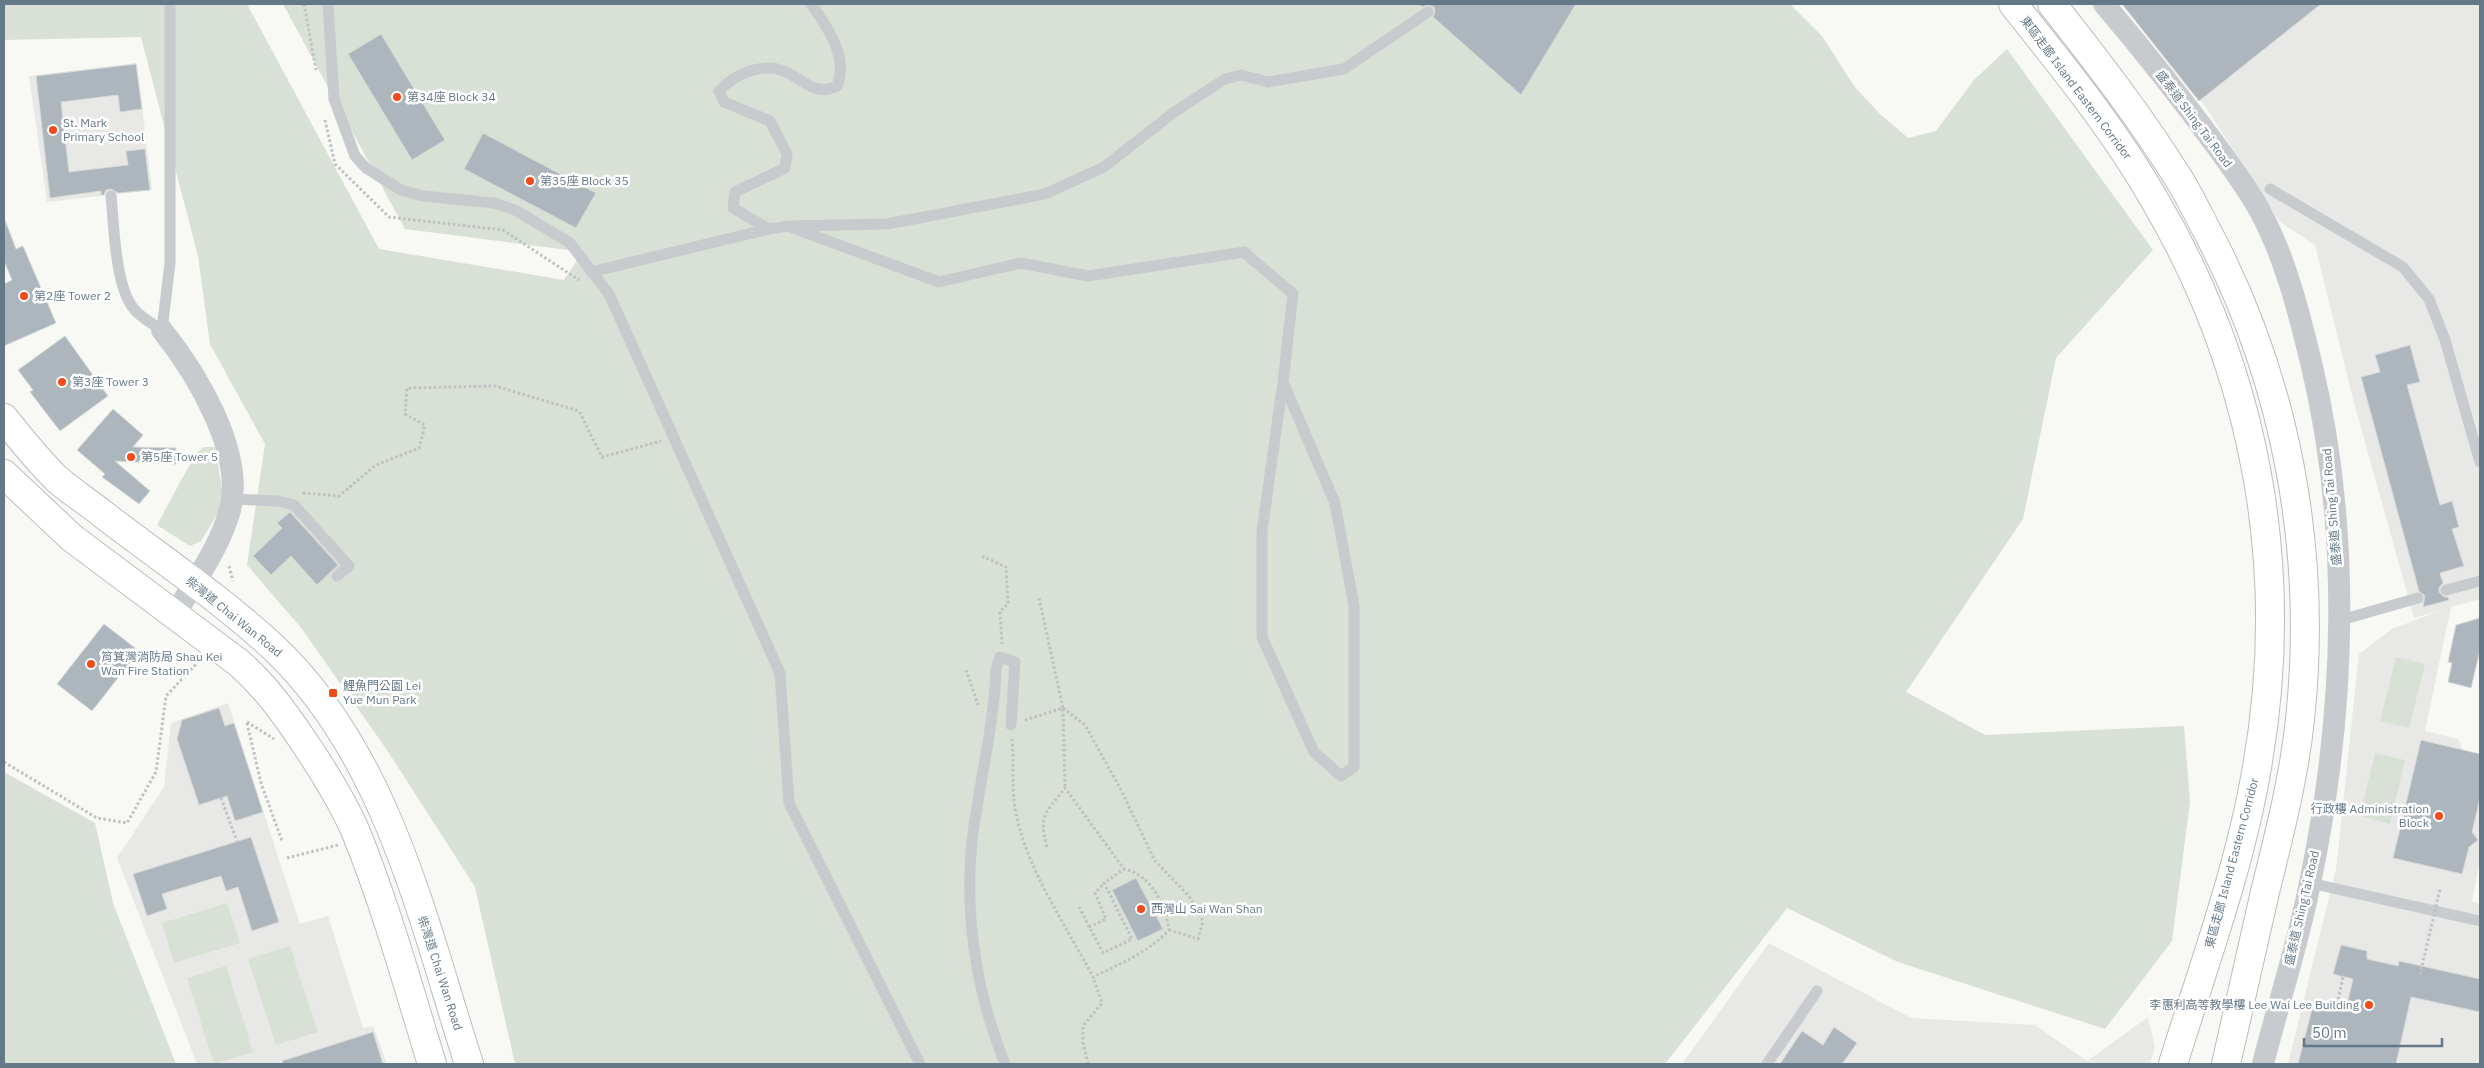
<svg xmlns="http://www.w3.org/2000/svg" width="2484" height="1068" font-family="'IBM Plex Sans','Noto Sans TC',sans-serif">
<style>
.built{fill:#e8e9e7}
.green{fill:#d9e0d5}
.building{fill:#adb6bc;stroke:#d9d9d7}
.lines{fill:none;stroke-linecap:round;stroke-linejoin:round}
.primary-casing{stroke:#babec2;stroke-width:30}
.motorway-casing{stroke:#b9bdc0;stroke-width:30}
.path{stroke:#bec1c3;stroke-width:3;stroke-dasharray:2.5 2.5;stroke-linecap:butt}
.service{stroke:#c7cbce;stroke-width:11}
.minor{stroke:#c7cbce;stroke-width:22}
.primary{stroke:#fff;stroke-width:28}
.motorway{stroke:#fff;stroke-width:28}
.path-bridge{stroke:#bec1c3;stroke-width:3;stroke-dasharray:2.5 2.5;stroke-linecap:butt}
.poi-dot{fill:#f34b19;stroke:#fff;stroke-width:2}
.labels{text-anchor:middle;stroke-width:5;stroke-linejoin:round;paint-order:stroke}
.street-label{font-size:12px;fill:#647888;stroke:#fff}
.poi-label{font-size:12px;fill:#647888;stroke:#fff;text-anchor:start}
</style>
<rect width="100%" height="100%" fill="#f8f8f4"/>
<g class="built">
<path d="M2124,4h356v595l-29,8 -26,124 33,8 5,11 17,4v106l-8,41 8,3v160h-192l48,-195 23,-215 33,-25 49,-19 -27,8 -61,-219 -38,-154 -35,-23 -75,-116z"/>
<path d="M137,63l15,127 -105,12 -18,-126z"/>
<path d="M228,703l72,221 28,-8 35,112 10,-2 14,38h-190l-80,-206 47,-71 7,-64z"/>
<path d="M1769,943l142,75 124,7 52,36 61,-44 7,31 -5,16h-468z"/>
</g>
<g class="green">
<path d="M4,4h243l132,245 185,31 17,-26 -5,-3 -171,-22 -122,-225h1507l32,32 32,50 26,28 28,24 28,-7 38,-51 33,-31 146,201 -97,108 -33,161 -117,173 79,43 199,-9 6,76 -18,139 -67,88 -207,-67 -111,-54 -122,156h-1150l-40,-177 -88,-137 -85,-121 -55,-64 18,-121 -55,-100 -12,-88 -57,-219 -137,3z"/>
<path d="M204,447h11l7,42v17l-21,35 -11,5 -33,-21 39,-72z"/>
<path d="M2396,657l29,7 -16,64 -29,-7z"/>
<path d="M2375,753l30,7 -15,64 -30,-8z"/>
<path d="M4,772l91,51 18,80 63,161h-172z"/>
<path d="M227,903l13,40 -66,20 -12,-40z"/>
<path d="M290,946l28,86 -42,13 -28,-86z"/>
<path d="M226,966l27,86 -39,12 -27,-86z"/>
</g>
<g class="building">
<path d="M1419,4h157l-55,91 -88,-78 2,-5 -1,-5 -6,-2 -6,2z"/>
<path d="M2122,4h199l-122,97z"/>
<path d="M381,34l64,106 -33,20 -64,-106z"/>
<path d="M136,64l6,45 -22,3 -2,-17 -57,7 8,70 59,-7 -2,-14 19,-2 5,41 -32,3 -7,-4 -5,1 -2,5h-3v-4l-51,7 -14,-122z"/>
<path d="M483,133l113,60 -20,35 -112,-59z"/>
<path d="M5,220l11,29 7,-3 33,77 -52,23v-62l8,-4 -8,-19z"/>
<path d="M65,336l43,60 -48,35 -30,-39 3,-2 -15,-20z"/>
<path d="M2410,345l10,37 -13,3 33,120 12,-4 7,26 -7,2 12,37 -24,7 3,10 -4,5v4l5,5h4l1,3 -26,7 2,-11 -6,-5 -58,-214 19,-5 -5,-17z"/>
<path d="M113,409l30,26 -10,12 43,1v16l-61,-3 35,30 -11,13 -37,-27 3,-3 -28,-24z"/>
<path d="M290,512l48,53 -21,20 -26,-29 -20,19 -18,-19 29,-28 -5,-5z"/>
<path d="M2480,618v32l-9,38 -23,-6 4,-19 -4,-1 8,-37z"/>
<path d="M104,624l35,27 -47,60 -35,-27z"/>
<path d="M219,708l6,18 9,-3 29,89 -28,9 -8,-25 -28,9 -22,-66 5,-19z"/>
<path d="M2421,740l59,14v44l-8,34 6,8 -9,7 -7,27 -69,-16z"/>
<path d="M251,837l28,85 -27,9 -14,-44 -12,4 -5,-15 -59,18 5,15 -20,7 -14,-42z"/>
<path d="M1136,878l27,51 -25,12 -26,-51z"/>
<path d="M2341,945l26,6v8l31,7 1,-5 81,18v33l-69,-15 -15,67h-98l16,-63 32,8 7,-30 -20,-5z"/>
<path d="M1834,1027l23,16 -15,21h-62l22,-33 21,14z"/>
<path d="M373,1032l10,32h-100l-1,-3z"/>
</g>
<g class="lines">
<g class="primary-casing">
<g id="primary">
<path d="M4,418c17,21 34,43 54,62 14,12 31,23 46,35 56,43 117,84 169,132 114,107 150,274 196,417"/>
<path d="M4,474l68,64 167,125c26,23 45,49 65,79 19,28 37,57 51,88 31,76 53,156 77,234"/>
</g>
</g>
<g class="motorway-casing">
<g id="motorway">
<path d="M2013,4c50,63 101,125 141,195 102,173 138,370 103,568 -17,101 -54,200 -84,297"/>
<path d="M2052,4c44,56 89,114 127,175 10,16 18,33 27,50 80,150 112,321 94,490 -6,59 -21,116 -35,173 -13,57 -26,115 -39,172"/>
</g>
</g>
<g class="path">
<path d="M304,4l12,66"/>
<path d="M325,120l10,44 54,53 114,13 76,50"/>
<path d="M303,493l36,3 37,-31 43,-17 6,-23 -20,-11 2,-26 88,-2 84,25 23,46 59,-16"/>
<path d="M982,556l24,11 2,37 -8,7 2,33"/>
<path d="M229,566l4,15"/>
<path d="M966,670l12,35"/>
<path d="M1063,708l22,17 35,63 35,73 34,35 14,25 -5,18 -29,-9"/>
<path d="M1063,709l2,79"/>
<path d="M1025,720l38,-12 -24,-110"/>
<path d="M247,722l27,17"/>
<path d="M247,723l14,60 21,58"/>
<path d="M1012,739c2,20 0,41 2,61 7,62 51,123 79,177 27,-13 56,-25 76,-47 -4,-27 -18,-55 -45,-61"/>
<path d="M4,762l93,56 30,5 29,-51 10,-76 34,-36"/>
<path d="M221,798l16,43"/>
<path d="M1047,847c-9,-33 -1,-34 18,-59l59,81 -20,14 28,56 -29,14 -24,-46"/>
<path d="M287,858l51,-13"/>
<path d="M1089,927l17,-8 -11,-26 9,-10"/>
<path d="M2336,1009l8,-36"/>
<path d="M1088,1064l-5,-21v-17l19,-23 -9,-26"/>
</g>
<g class="service">
<path d="M328,4l6,95 21,57 11,12 35,22 22,6 71,7 21,7 55,33 39,51 171,379 9,130 131,261"/>
<path d="M2270,189l133,78 26,32 16,41 35,122"/>
<path d="M111,196c3,29 4,91 23,113 7,9 18,14 28,21l8,-67v-259"/>
<path d="M788,226l151,56 82,-19 67,13 156,-24 49,42 -10,88 52,121 19,103v161l-13,9 -27,-24 -52,-115v-106l21,-149"/>
<path d="M769,229l-36,-21 2,-16 50,-24 2,-14 -17,-33 -46,-19 -5,-11c17,-18 45,-30 69,-18 18,9 28,23 49,13 12,-28 -10,-60 -26,-82"/>
<path d="M591,272l178,-43 19,-3 99,-2 158,-30 59,-27 69,-54 52,-34 16,-4 27,7 76,-13 84,-57"/>
<path d="M231,499l47,2 16,4 55,61 -12,10"/>
<path d="M2446,590l34,-9"/>
<path d="M2341,620l77,-22"/>
<path d="M2310,883l170,38"/>
<path d="M1005,1064c-28,-69 -41,-148 -33,-223 7,-58 22,-113 24,-172l4,-12 15,5 -4,63"/>
<path d="M1767,1064l50,-73"/>
</g>
<g class="minor">
<path d="M2104,4c39,46 77,94 113,143 15,21 32,43 44,66 24,45 37,96 49,145 42,171 36,353 0,525 -12,61 -32,121 -47,181"/>
<path d="M162,330c34,43 83,122 68,180 -10,37 -35,71 -55,104"/>
</g>
<use href="#primary" class="primary"/>
<use href="#motorway" class="motorway"/>
<path class="path-bridge" d="M2420,975l20,-86"/>
</g>
<g class="poi-dot">
<circle cx="397" cy="97" r="5"/>
<circle cx="53" cy="130" r="5"/>
<circle cx="530" cy="181" r="5"/>
<circle cx="24" cy="296" r="5"/>
<circle cx="62" cy="382" r="5"/>
<circle cx="131" cy="457" r="5"/>
<circle cx="91" cy="664" r="5"/>
<rect x="328" y="688" width="10" height="10" rx="2.5"/>
<circle cx="2439" cy="816" r="5"/>
<circle cx="1141" cy="909" r="5"/>
<circle cx="2369" cy="1005" r="5"/>
</g>
<g class="labels">
<g class="street-label">
<text transform="translate(2076 88) rotate(53)" y="4">東區走廊 Island Eastern Corridor</text>
<text transform="translate(2194 119) rotate(53)" y="4">盛泰道 Shing Tai Road</text>
<text transform="translate(2332 507) rotate(-95)" y="4">盛泰道 Shing Tai Road</text>
<text transform="translate(234 617) rotate(39)" y="4">柴灣道 Chai Wan Road</text>
<text transform="translate(2232 863) rotate(-75)" y="4">東區走廊 Island Eastern Corridor</text>
<text transform="translate(2302 908) rotate(-77)" y="4">盛泰道 Shing Tai Road</text>
<text transform="translate(440 973) rotate(72)" y="4">柴灣道 Chai Wan Road</text>
</g>
<g class="poi-label">
<text x="407" y="101">第34座 Block 34</text>
<text x="63" y="127">St. Mark<tspan x="63" dy="14">Primary School</tspan></text>
<text x="540" y="185">第35座 Block 35</text>
<text x="34" y="300">第2座 Tower 2</text>
<text x="72" y="386">第3座 Tower 3</text>
<text x="141" y="461">第5座 Tower 5</text>
<text x="101" y="661">筲箕灣消防局 Shau Kei<tspan x="101" dy="14">Wan Fire Station</tspan></text>
<text x="343" y="690">鯉魚門公園 Lei<tspan x="343" dy="14">Yue Mun Park</tspan></text>
<text x="2429" y="813" text-anchor="end">行政樓 Administration<tspan x="2429" dy="14">Block</tspan></text>
<text x="1151" y="913">西灣山 Sai Wan Shan</text>
<text x="2359" y="1009" text-anchor="end">李惠利高等教學樓 Lee Wai Lee Building</text>
</g>
</g>
<rect width="2484" height="1068" fill="none" stroke="#647888" stroke-width="10"/>
<path d="M2304 1038v8h138v-8" fill="none" stroke="#647888" stroke-width="2.5"/>
<text x="2312" y="1038" font-size="15" fill="#647888" stroke="#ffffff" stroke-width="4" paint-order="stroke">50 m</text>
</svg>
